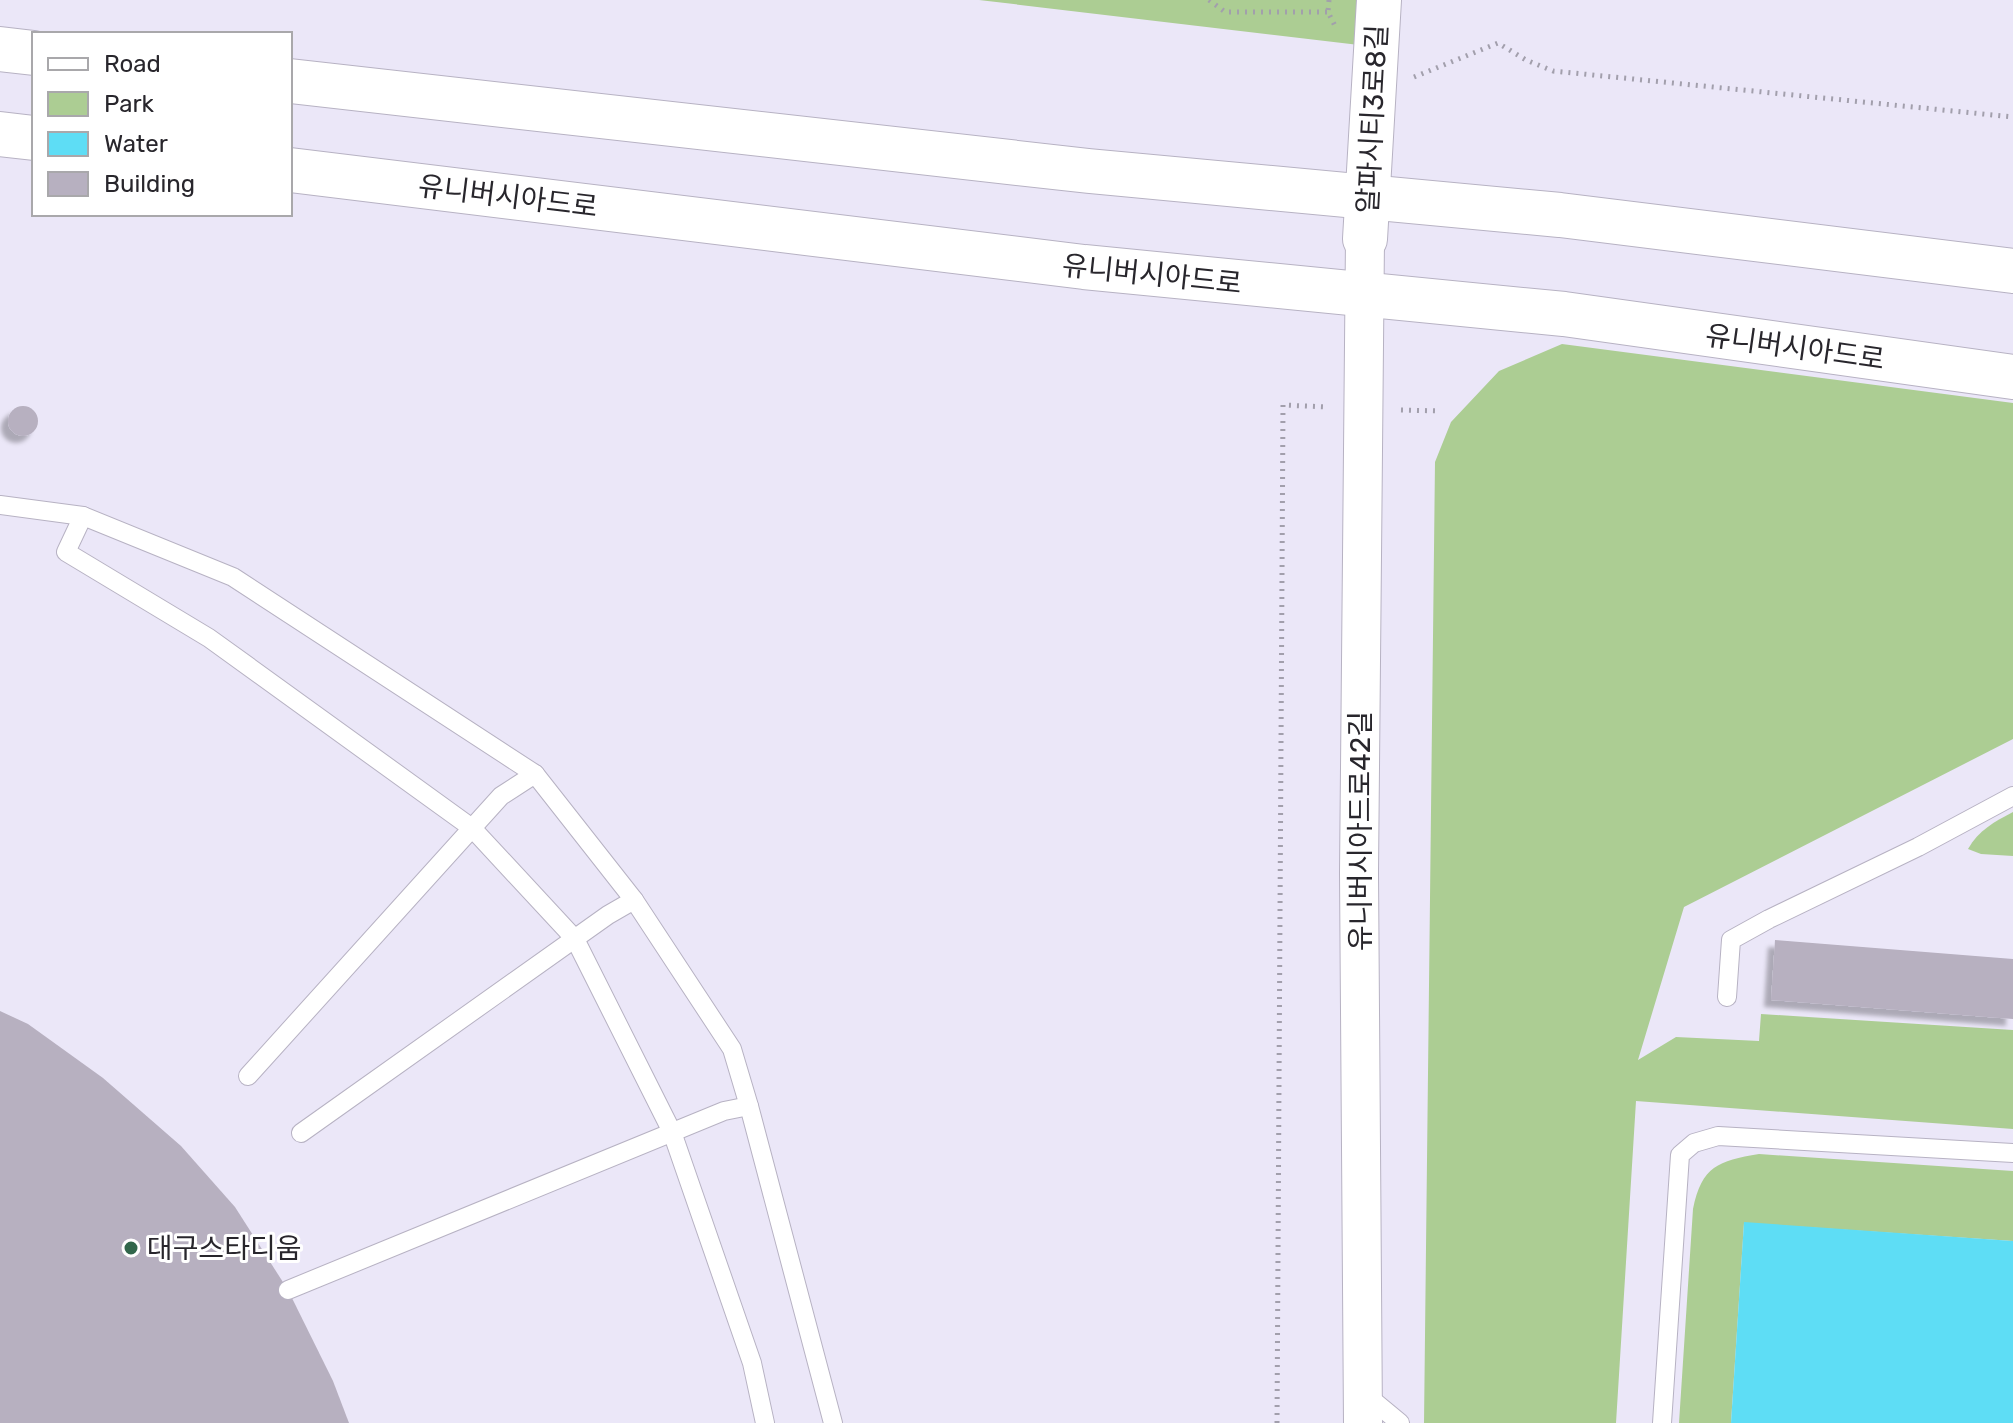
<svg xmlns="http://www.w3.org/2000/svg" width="2013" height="1423" font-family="Rubik,'Noto Sans KR',sans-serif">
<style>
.green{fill:#accd93}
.water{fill:#5eddf5}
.building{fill:#b7b0c0;filter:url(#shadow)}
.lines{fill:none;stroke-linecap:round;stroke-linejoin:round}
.service-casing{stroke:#b7b2c3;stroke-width:20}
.minor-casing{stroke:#b7b2c3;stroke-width:40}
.tertiary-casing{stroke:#b7b2c3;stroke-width:46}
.secondary-casing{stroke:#b7b2c3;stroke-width:46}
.path{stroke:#a29fac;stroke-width:5;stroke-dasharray:2 6;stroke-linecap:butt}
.service{stroke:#fff;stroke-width:18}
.minor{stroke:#fff;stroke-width:38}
.tertiary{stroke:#fff;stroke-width:44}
.secondary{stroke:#fff;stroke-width:44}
.poi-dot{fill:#31664b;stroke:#fff;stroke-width:3}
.labels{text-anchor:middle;stroke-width:6;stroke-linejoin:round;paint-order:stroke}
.street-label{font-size:28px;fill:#28262c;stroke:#fff}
.poi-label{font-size:28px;fill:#28262c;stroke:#fff;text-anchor:start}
</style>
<defs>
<filter id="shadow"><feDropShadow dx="-7" dy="7" stdDeviation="2" flood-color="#0004"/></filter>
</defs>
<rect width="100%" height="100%" fill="#ebe7f8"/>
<g class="green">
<path d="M979,0h400l-3,47z"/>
<path d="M1562,344l451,59v336l-329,168 -46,153 38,-23 83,4 2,-27 252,16v99l-377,-28 -20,322h-192l11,-961 16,-40 48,-51z"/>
<path d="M2013,812v44l-32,-2 -13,-5c11,-19 26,-27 45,-37z"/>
<path d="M1759,1154l254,17v70l-269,-18 -13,200h-52l14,-214c9,-43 25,-48 66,-55z"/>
</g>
<path class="water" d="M1744,1222l269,19v182h-282z"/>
<g class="building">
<circle cx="23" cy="421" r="15"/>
<path d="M1775,940l238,19v60l-242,-19z"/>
<path d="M0,1011l28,13 75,54 78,68 54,61 53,83 45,91 16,42h-349z"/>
</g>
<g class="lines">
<g class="service-casing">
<g id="service">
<path d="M0,505l83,11 150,61 302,197 99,126 98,149 17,57 84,317"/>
<path d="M83,516l-17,36 143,86 263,190 103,111 97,193 80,231 13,60"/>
<path d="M1727,997l4,-57 38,-21 149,-72 95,-51"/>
<path d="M248,1076l253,-280 34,-22"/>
<path d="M301,1133l307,-218 26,-15"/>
<path d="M288,1290l436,-179 25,-5"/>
<path d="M1365,1394l35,29"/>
<path d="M1662,1423l18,-268 14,-12 24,-7 295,17"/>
</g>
</g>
<g class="minor-casing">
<path id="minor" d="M1363,1423l-4,-550 6,-634"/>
</g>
<g class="tertiary-casing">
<path id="tertiary" d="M1365,239l14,-239"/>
</g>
<g class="secondary-casing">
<g id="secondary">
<path d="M0,49l34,4"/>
<path d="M290,81l799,90 471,44 453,56"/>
<path d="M0,134l34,4"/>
<path d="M290,170l794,97 480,47 449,63"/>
</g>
</g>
<g class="path">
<path d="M1209,0l16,12h103"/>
<path d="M1329,0l-1,12 7,14"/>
<path d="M1414,77l84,-34 28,17 27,11 460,46"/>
<path d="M1401,410l39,1"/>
<path d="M1277,1423l6,-1018 44,2"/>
</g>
<use href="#service" class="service"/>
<use href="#minor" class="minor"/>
<use href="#tertiary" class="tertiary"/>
<use href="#secondary" class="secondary"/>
</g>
<circle class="poi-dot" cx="131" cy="1248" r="8"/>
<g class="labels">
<g class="street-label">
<text transform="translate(1372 119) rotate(-87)" y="10">알파시티3로8길</text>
<text transform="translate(508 196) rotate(7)" y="10">유니버시아드로</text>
<text transform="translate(1152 274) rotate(6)" y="10">유니버시아드로</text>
<text transform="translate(1795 347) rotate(8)" y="10">유니버시아드로</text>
<text transform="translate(1360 831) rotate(-90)" y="10">유니버시아드로42길</text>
</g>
<g class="poi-label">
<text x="147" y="1258">대구스타디움</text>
</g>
</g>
<rect x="32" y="32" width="260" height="184" fill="#ffffff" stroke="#a9a8ab" stroke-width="2"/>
<rect x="48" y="58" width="40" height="12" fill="#ffffff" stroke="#a9a8ab" stroke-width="2"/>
<text x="104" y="72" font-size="24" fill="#28262c">Road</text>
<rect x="48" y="92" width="40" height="24" fill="#accd93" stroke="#a9a8ab" stroke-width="2"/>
<text x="104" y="112" font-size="24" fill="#28262c">Park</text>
<rect x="48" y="132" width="40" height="24" fill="#5eddf5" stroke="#a9a8ab" stroke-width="2"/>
<text x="104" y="152" font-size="24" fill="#28262c">Water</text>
<rect x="48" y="172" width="40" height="24" fill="#b7b0c0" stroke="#a9a8ab" stroke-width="2"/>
<text x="104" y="192" font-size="24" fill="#28262c">Building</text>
</svg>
